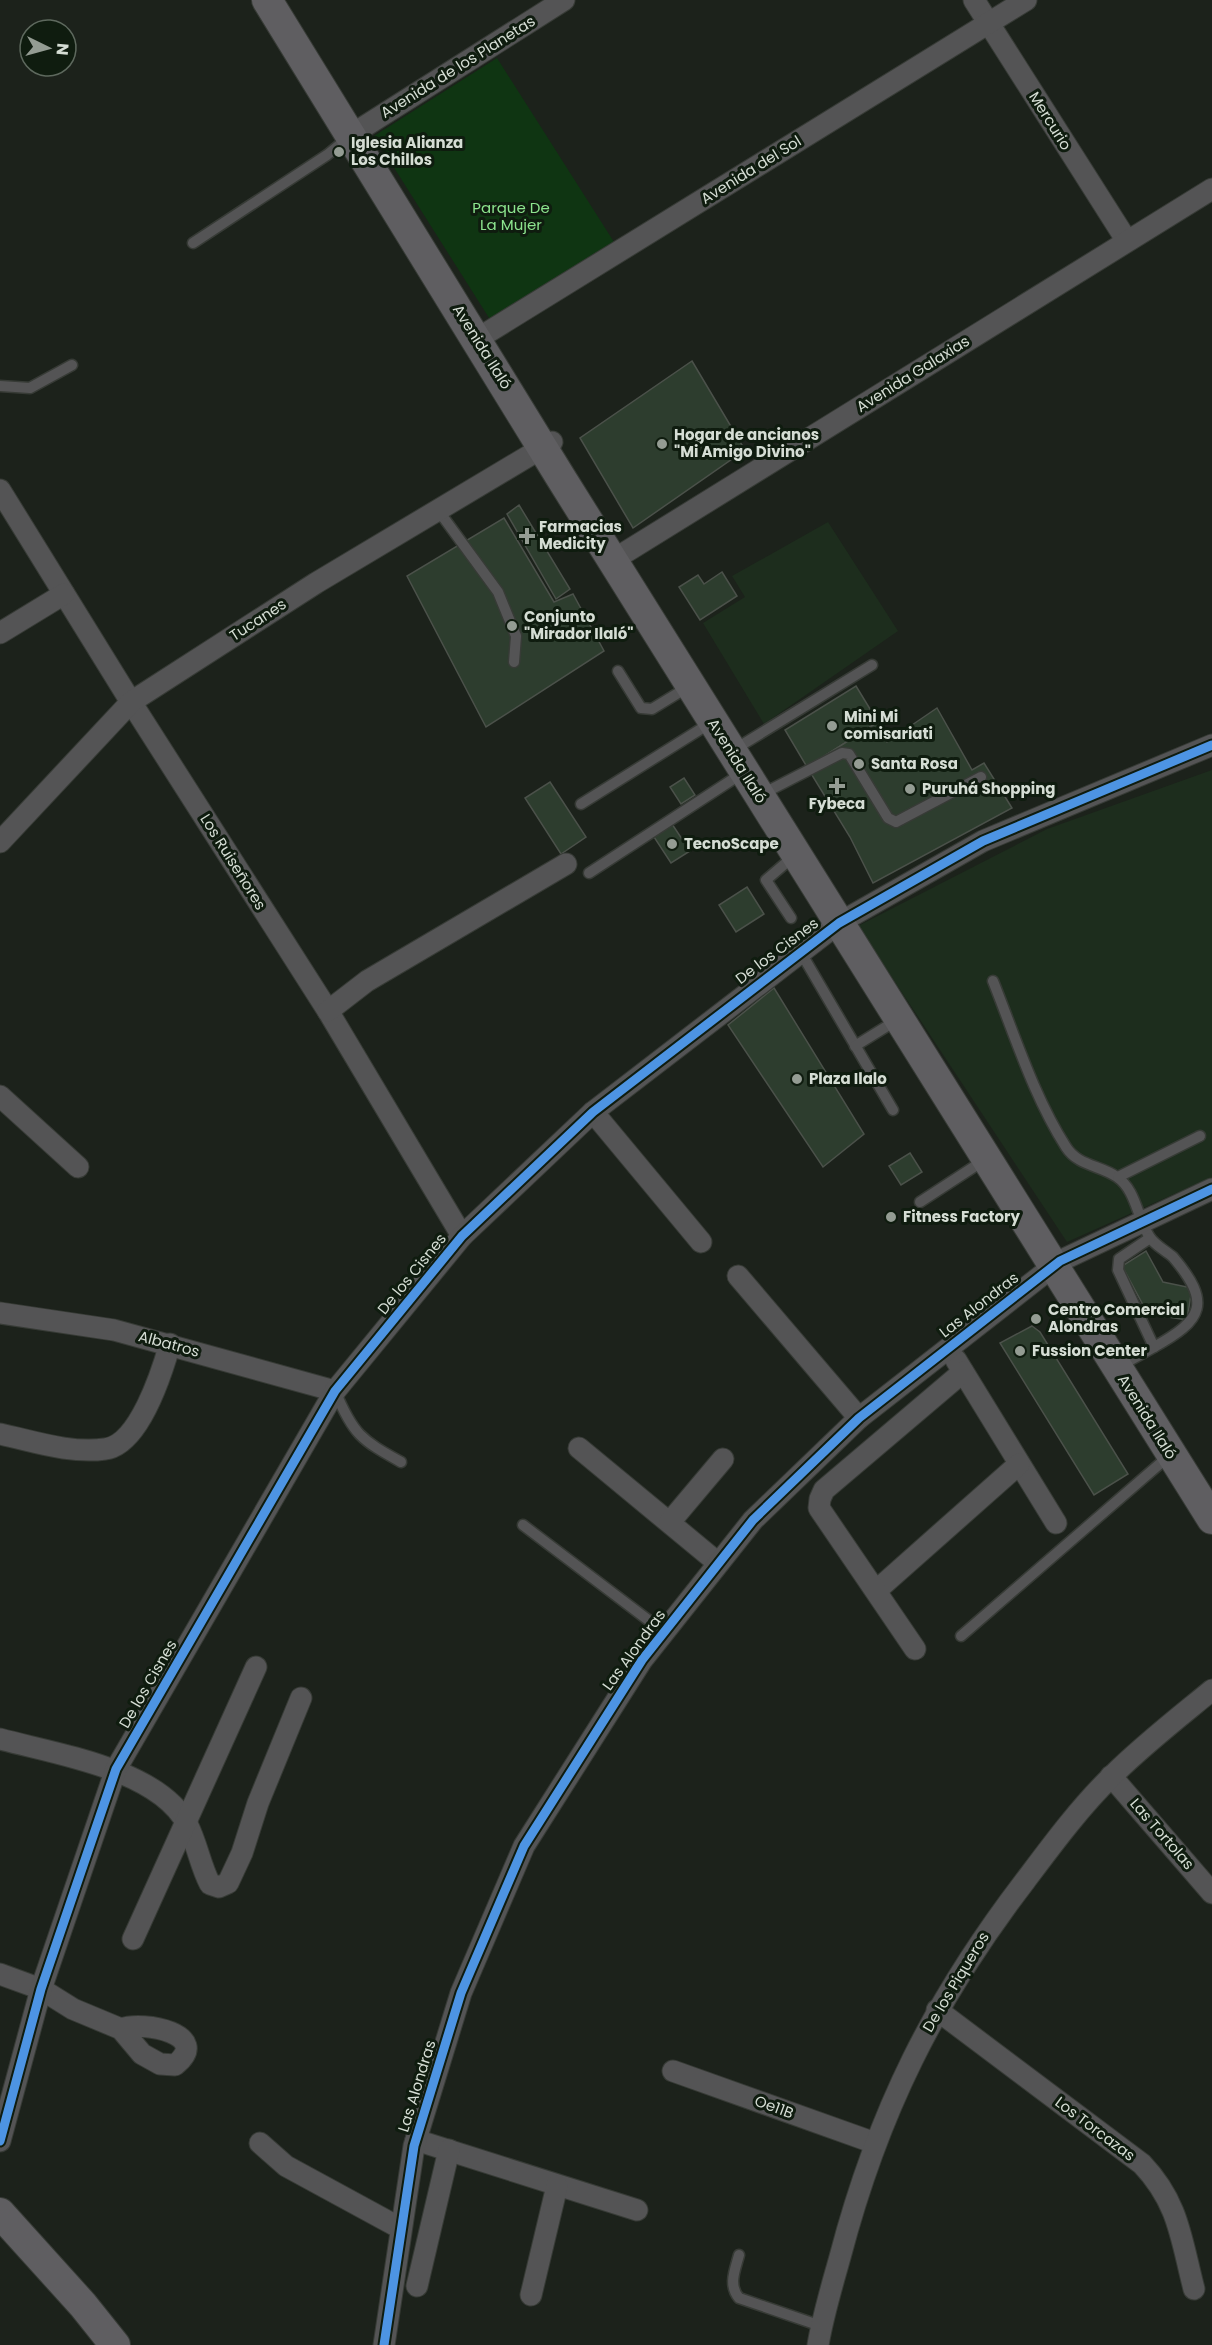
<svg xmlns="http://www.w3.org/2000/svg" width="1212" height="2345" font-family="Poppins,sans-serif">
<style>
.built{fill:#1d2d1d}
.green{fill:#0f3512}
.building{fill:#2d3d2e;stroke:#4b514a;stroke-width:1.5}
.lines{fill:none;stroke-linecap:round;stroke-linejoin:round}
.lane-casing{stroke:#373b36;stroke-width:13}
.street-casing{stroke:#373b36;stroke-width:23}
.secondary-casing{stroke:#373b36;stroke-width:32}
.lane{stroke:#545455;stroke-width:10}
.street{stroke:#545455;stroke-width:21}
.secondary{stroke:#5f5e61;stroke-width:30}
.cycleway-casing{stroke:#0f1c0f;stroke-width:13}
.cycleway{stroke:#4d94e3;stroke-width:9}
.poi-dot{fill:#949c93;stroke:#0f1c0f;stroke-width:2}
.labels{text-anchor:middle;stroke-width:6;stroke-linejoin:round;paint-order:stroke}
.street-label{font-size:15px;fill:#d5ddd4;stroke:#0f1c0f}
.poi-label{font-size:15px;font-weight:bold;fill:#d5ddd4;stroke:#0f1c0f;text-anchor:start}
.park-label{font-size:15px;fill:#8de48e;stroke:#0f1c0f}
</style>
<rect width="100%" height="100%" fill="#1c221b"/>
<g class="built">
<path d="M828,522l70,109 -134,93 -61,-101 42,-26 -13,-21z"/>
<path d="M1212,770v407l-145,65 -209,-316 189,-97z"/>
</g>
<path class="green" d="M497,58l117,184 -123,79 -117,-185z"/>
<g class="building">
<path d="M692,361l53,89 -112,78 -53,-90z"/>
<path d="M519,505l51,84 -14,10 -49,-85z"/>
<path d="M504,518l50,84 19,-8 31,57 -118,76 -79,-151z"/>
<path d="M722,572l15,24 -37,24 -21,-33 19,-12 6,9z"/>
<path d="M856,686l22,36 -71,45 -22,-37z"/>
<path d="M937,708l35,62 12,-7 28,45 -139,75 -23,-46 -43,-70 71,-45 9,20z"/>
<path d="M684,778l11,17 -14,9 -11,-17z"/>
<path d="M550,782l36,55 -25,17 -36,-56z"/>
<path d="M672,824l18,27 -19,12 -17,-26z"/>
<path d="M747,887l17,27 -28,18 -17,-27z"/>
<path d="M774,988l90,146 -41,33 -95,-142z"/>
<path d="M910,1153l12,19 -21,13 -12,-19z"/>
<path d="M1146,1251l17,31 29,6 -5,32 -39,-6 -26,-48z"/>
<path d="M1032,1326l8,6 88,142 -34,21 -94,-152z"/>
</g>
<g class="lines">
<g class="lane-casing">
<g id="lane">
<path d="M193,243l134,-88 22,-18"/>
<path d="M0,386l30,2 42,-23"/>
<path d="M438,510l60,82 18,44 -2,26"/>
<path d="M618,671l23,37 11,1 36,-22"/>
<path d="M740,746l132,-81"/>
<path d="M768,791l74,-38 7,1 39,64 8,4 85,-45"/>
<path d="M581,804l131,-82"/>
<path d="M589,873l155,-101"/>
<path d="M791,918l-25,-38 28,-24"/>
<path d="M800,951l93,159"/>
<path d="M993,981c22,55 41,116 73,166 12,19 34,18 51,30 19,13 20,40 32,59 5,9 16,14 24,21 39,46 30,63 -19,90"/>
<path d="M855,1046l42,-26"/>
<path d="M1118,1177l82,-41"/>
<path d="M920,1202l66,-43"/>
<path d="M1125,1363l29,-16 -36,-77 1,-11 31,-21"/>
<path d="M335,1391c18,43 26,49 66,71"/>
<path d="M523,1525l141,107"/>
<path d="M961,1636l209,-181"/>
<path d="M739,2255c-4,15 -11,30 0,43l82,28"/>
</g>
</g>
<g class="street-casing">
<g id="street">
<path d="M974,0l153,241"/>
<path d="M351,135l213,-135"/>
<path d="M477,339l549,-339"/>
<path d="M0,490l131,212 197,309 134,225"/>
<path d="M613,560l599,-371"/>
<path d="M0,633l64,-39"/>
<path d="M0,842l131,-140 185,-119 236,-141"/>
<path d="M328,1011l39,-30 199,-117"/>
<path d="M0,1096l78,71"/>
<path d="M593,1112l108,130"/>
<path d="M738,1276l121,142"/>
<path d="M0,1313l114,17 221,61"/>
<path d="M956,1360l100,163"/>
<path d="M0,1434c33,7 70,20 105,15 34,-4 57,-77 65,-105"/>
<path d="M579,1448l139,115"/>
<path d="M670,1522l53,-63"/>
<path d="M877,1590l142,-126"/>
<path d="M915,1649l-96,-141 1,-9 4,-9 139,-118"/>
<path d="M0,1739c55,15 158,30 187,85 10,19 13,41 23,60l9,3 9,-4 14,-30 16,-50 43,-105"/>
<path d="M1111,1776l101,117"/>
<path d="M133,1939l123,-272"/>
<path d="M0,1974l41,15 32,20 48,20 21,25 18,10 15,1c38,-30 -31,-45 -54,-36"/>
<path d="M937,2010l205,154c37,39 39,75 52,125"/>
<path d="M673,2071l202,72"/>
<path d="M416,2140l221,70"/>
<path d="M0,2141l41,-152 75,-220 219,-378 127,-155 131,-124 246,-189 144,-82 229,-96"/>
<path d="M260,2143l26,23 114,62"/>
<path d="M417,2286l32,-136"/>
<path d="M531,2295l26,-109"/>
<path d="M384,2345l30,-199 47,-153 63,-147 118,-186 111,-140 106,-102 201,-157 152,-72"/>
<path d="M818,2345c5,-30 14,-59 22,-88 38,-145 94,-257 185,-376 27,-36 55,-74 87,-105 31,-31 66,-58 100,-86"/>
</g>
</g>
<g class="secondary-casing">
<g id="secondary">
<path d="M267,0l294,478 651,1041"/>
<path d="M0,2213l83,92 32,40"/>
</g>
</g>
<use href="#lane" class="lane"/>
<use href="#street" class="street"/>
<use href="#secondary" class="secondary"/>
<g class="cycleway-casing">
<g id="cycleway">
<path d="M0,2141l41,-152 75,-220 219,-378 127,-155 131,-124 246,-189 144,-82 229,-96"/>
<path d="M384,2345l30,-199 47,-153 63,-147 118,-186 111,-140 106,-102 201,-157 152,-72"/>
</g>
</g>
<use href="#cycleway" class="cycleway"/>
</g>
<g class="poi-dot">
<circle cx="339" cy="152" r="6"/>
<circle cx="662" cy="444" r="6"/>
<path d="M524 527h6v6h6v6h-6v6h-6v-6h-6v-6h6z"/>
<circle cx="512" cy="626" r="6"/>
<circle cx="832" cy="726" r="6"/>
<circle cx="859" cy="764" r="6"/>
<path d="M834 777h6v6h6v6h-6v6h-6v-6h-6v-6h6z"/>
<circle cx="910" cy="789" r="6"/>
<circle cx="672" cy="844" r="6"/>
<circle cx="797" cy="1079" r="6"/>
<circle cx="891" cy="1217" r="6"/>
<circle cx="1036" cy="1319" r="6"/>
<circle cx="1020" cy="1351" r="6"/>
</g>
<g class="labels">
<g class="street-label">
<text transform="translate(458 67) rotate(-32)" y="5">Avenida de los Planetas</text>
<text transform="translate(1050 121) rotate(58)" y="5">Mercurio</text>
<text transform="translate(751 170) rotate(-32)" y="5">Avenida del Sol</text>
<text transform="translate(482 347) rotate(58)" y="5">Avenida Ilaló</text>
<text transform="translate(913 374) rotate(-32)" y="5">Avenida Galaxias</text>
<text transform="translate(258 620) rotate(-33)" y="5">Tucanes</text>
<text transform="translate(737 761) rotate(58)" y="5">Avenida Ilaló</text>
<text transform="translate(233 862) rotate(58)" y="5">Los Ruiseñores</text>
<text transform="translate(777 951) rotate(-37)" y="5">De los Cisnes</text>
<text transform="translate(412 1274) rotate(-51)" y="5">De los Cisnes</text>
<text transform="translate(979 1305) rotate(-38)" y="5">Las Alondras</text>
<text transform="translate(169 1344) rotate(15)" y="5">Albatros</text>
<text transform="translate(1147 1417) rotate(58)" y="5">Avenida Ilaló</text>
<text transform="translate(634 1650) rotate(-54)" y="5">Las Alondras</text>
<text transform="translate(148 1684) rotate(-60)" y="5">De los Cisnes</text>
<text transform="translate(1162 1834) rotate(49)" y="5">Las Tortolas</text>
<text transform="translate(956 1982) rotate(-59)" y="5">De los Piqueros</text>
<text transform="translate(417 2086) rotate(-73)" y="5">Las Alondras</text>
<text transform="translate(774 2107) rotate(20)" y="5">Oe11B</text>
<text transform="translate(1095 2129) rotate(37)" y="5">Los Torcazas</text>
</g>
<g class="poi-label">
<text x="351" y="148">Iglesia Alianza<tspan x="351" dy="17">Los Chillos</tspan></text>
<text x="674" y="440">Hogar de ancianos<tspan x="674" dy="17">"Mi Amigo Divino"</tspan></text>
<text x="539" y="532">Farmacias<tspan x="539" dy="17">Medicity</tspan></text>
<text x="524" y="622">Conjunto<tspan x="524" dy="17">"Mirador Ilaló"</tspan></text>
<text x="844" y="722">Mini Mi<tspan x="844" dy="17">comisariati</tspan></text>
<text x="871" y="769">Santa Rosa</text>
<text x="922" y="794">Puruhá Shopping</text>
<text x="837" y="809" text-anchor="middle">Fybeca</text>
<text x="684" y="849">TecnoScape</text>
<text x="809" y="1084">Plaza Ilalo</text>
<text x="903" y="1222">Fitness Factory</text>
<text x="1048" y="1315">Centro Comercial<tspan x="1048" dy="17">Alondras</tspan></text>
<text x="1032" y="1356">Fussion Center</text>
</g>
<g class="park-label">
<text x="511" y="213">Parque De<tspan x="511" dy="17">La Mujer</tspan></text>
</g>
</g>
<g transform="translate(48 48) rotate(95)"><circle r="28" fill="#0f1c0f" stroke="#5e695e" stroke-width="1.5"/>
<path d="M0-4.5L10 22L0 15L-10 22Z" fill="#949c93"/>
<text y="-9" font-size="16" font-weight="bold" text-anchor="middle" fill="#d5ddd4">N</text>
</g>
</svg>
